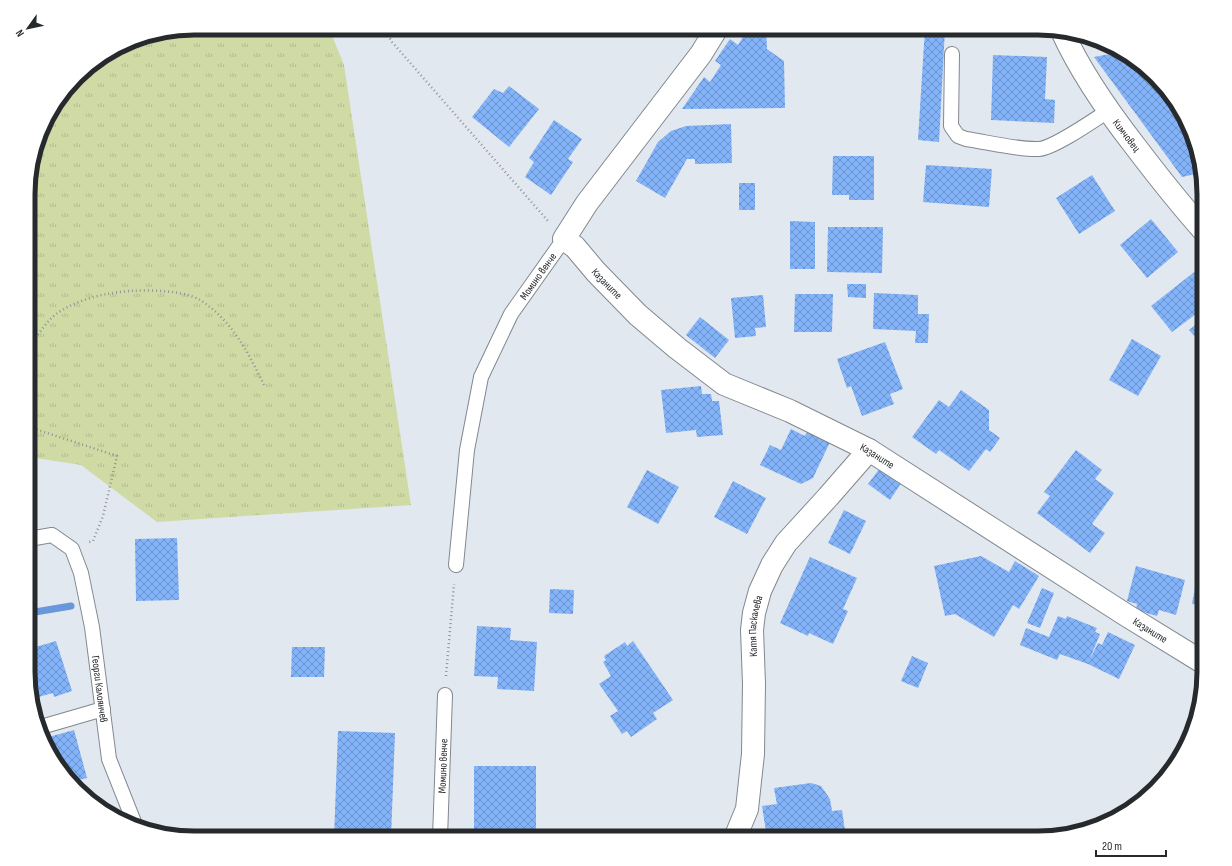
<svg xmlns="http://www.w3.org/2000/svg" width="1232" height="866" font-family="'Sofia Sans Condensed',sans-serif">
<style>
.grass{fill:url(#grass-tufts)}
.lines{fill:none;stroke-linecap:round;stroke-linejoin:round}
.stream{stroke:#6897db;stroke-width:7}
.building{fill:url(#building-cross-hatch)}
.lane-casing{stroke:#82888f;stroke-width:16}
.street-casing{stroke:#82888f;stroke-width:24}
.path{stroke:#8e9399;stroke-width:2.5;stroke-dasharray:1 3;stroke-linecap:butt}
.lane{stroke:#fff;stroke-width:14}
.street{stroke:#fff;stroke-width:22}
.labels{text-anchor:middle;stroke-width:4;stroke-linejoin:round;paint-order:stroke}
.street-label{font-size:11px;fill:#272a2d;stroke:#fff}
.rim{fill:none;stroke:#272a2d;stroke-width:5}
</style>
<defs>
<pattern id="grass-tufts" width="24" height="20" patternUnits="userSpaceOnUse"><rect width="24" height="20" fill="#cfdaa5"/><path d="M3 7l-1-3M5 7V3M7 7l1-3M15 17l-1-3M17 17v-4M19 17l1-3" fill="none" stroke="#b2bb8e"/></pattern>
<pattern id="building-cross-hatch" width="8" height="8" patternUnits="userSpaceOnUse"><rect width="8" height="8" fill="#83b3f9"/><path d="M0 0l8 8M0 8l8-8" fill="none" stroke="#6b92ca"/></pattern>
</defs>
<rect width="100%" height="100%" fill="#e2e8f0"/>
<path class="grass" d="M194,28h135l15,37 67,440 -254,17 -76,-57 -52,-8v-284l16,-53 39,-51 47,-28z"/>
<g class="lines">
<path class="stream" d="M29,613l42,-7"/>
</g>
<g class="building">
<path d="M925,28h20l-6,114 -21,-2z"/>
<path d="M766,29l1,20 17,12 1,47 -103,1 22,-32 6,5 11,-17 -6,-4 15,-22 8,6 7,-11 -1,-4z"/>
<path d="M1120,52l19,10 40,45 21,66 -18,4 -88,-120z"/>
<path d="M993,55l54,2 -2,42 10,1 -1,23 -63,-3z"/>
<path d="M509,86l30,23 -30,38 -37,-30 22,-28 9,4z"/>
<path d="M554,120l28,19 -14,20 5,3 -22,33 -26,-18 9,-15 -5,-4z"/>
<path d="M731,124l1,39 -37,1v-5h-8l-22,39 -29,-17 22,-39 13,-11 15,-5z"/>
<path d="M833,156h41v44h-25v-5h-17z"/>
<path d="M926,165l66,4 -3,38 -66,-5z"/>
<path d="M1092,175l23,36 -36,23 -23,-36z"/>
<rect x="739" y="183" width="16" height="27"/>
<path d="M1151,219l27,33 -31,26 -27,-33z"/>
<path d="M790,221l25,1v47h-25z"/>
<path d="M828,227h55l-1,46 -55,-1z"/>
<path d="M1198,269l6,8v31l-32,24 -21,-26z"/>
<path d="M847,284h19v14l-18,-1z"/>
<path d="M874,293l44,2v19h11l-1,29h-13l1,-12 -43,-2z"/>
<path d="M795,294h38l-1,38h-38z"/>
<path d="M763,295l3,32 -11,1 1,8 -21,2 -4,-40z"/>
<path d="M700,317l29,23 -14,18 -29,-23z"/>
<path d="M1204,318v29l-15,-17z"/>
<path d="M1132,339l29,17 -23,40 -29,-16z"/>
<path d="M885,342l18,47 -13,5 4,10 -32,12 -11,-30 -4,2 -10,-29z"/>
<path d="M701,386l1,8h9l1,7h7l4,34 -26,2 -1,-7 -30,3 -5,-43z"/>
<path d="M961,390l28,20v20l11,8 -10,14 -4,-3 -17,22 -30,-21 -3,4 -24,-17 27,-37 10,7z"/>
<path d="M791,429l14,7 2,-4 23,10 -17,36 -12,6 -41,-19 10,-20 11,5z"/>
<path d="M1076,450l26,20 -7,9 19,14 -22,31 13,9 -15,20 -53,-40 13,-17 -6,-4z"/>
<path d="M883,464l21,15 -14,21 -22,-16z"/>
<path d="M647,470l32,17 -21,37 -31,-17z"/>
<path d="M733,481l33,17 -19,36 -33,-17z"/>
<path d="M844,510l22,11 -16,33 -22,-11z"/>
<path d="M177,538l2,62 -43,1 -1,-62z"/>
<path d="M981,556l28,16 6,-11 24,15 -20,33 -6,-4 -19,32 -39,-23 -10,2 -11,-50z"/>
<path d="M810,557l47,21 -14,31 5,2 -15,33 -24,-11 -1,3 -28,-13z"/>
<path d="M1200,561l4,1v65l-9,-2 4,-20 -7,-1z"/>
<path d="M1136,566l49,14 -9,35 -17,-5 -2,6 -21,-6 1,-6 -10,-3z"/>
<path d="M1042,588l12,5 -14,35 -13,-5z"/>
<path d="M550,589l24,1 -1,24 -24,-1z"/>
<path d="M1058,616l8,3 1,-3 30,12 -2,4 5,2 -11,27 9,-18 4,2 6,-13 27,13 -16,34 -31,-15 -28,-10 -3,6 -37,-15 6,-17 23,9z"/>
<path d="M477,626l34,2 -1,12 27,2 -3,49 -37,-2 1,-12 -24,-1z"/>
<path d="M56,641l16,50 -18,6 -1,-4 -22,6 -2,-6v-44z"/>
<path d="M633,641l40,59 -20,13 4,6 -26,18 -4,-6 -5,3 -12,-18 8,-5 -19,-27 12,-8 -8,-14 3,-2 -2,-4 21,-14 2,4z"/>
<path d="M292,647h33l-1,30h-33z"/>
<path d="M912,656l16,7 -10,25 -17,-7z"/>
<path d="M74,730l13,48 -13,3 -24,-26 -5,-17z"/>
<path d="M338,731l57,2 -4,105h-57z"/>
<path d="M474,766h62v67l-62,-1z"/>
<path d="M811,783l10,3 9,13 2,12 10,-1 4,28h-79l-5,-32 15,-2 -3,-16z"/>
<path d="M1122,812l-10,9 -4,1 -2,-5z"/>
</g>
<g class="lines">
<g class="lane-casing">
<g id="lane">
<path d="M952,54l-1,72 7,10 8,3c21,3 52,11 73,10 15,-1 55,-29 69,-38"/>
<path id="s1" d="M29,539l23,-4 20,14 9,24 11,54 17,132 27,68"/>
<path id="s2" d="M456,565l11,-115 14,-73 30,-63 53,-75"/>
<path d="M41,727l62,-18"/>
<path id="s3" d="M440,838l5,-143"/>
</g>
</g>
<g class="street-casing">
<g id="street">
<path id="s4" d="M717,28l-16,26 -114,149 -23,36 11,8 21,25 42,43 39,33 47,36 66,27 79,39 257,165 78,48"/>
<path id="s5" d="M1062,31c19,42 45,79 73,115 22,29 45,58 69,85"/>
<path id="s6" d="M735,838l12,-29 3,-28 3,-27 1,-70 -2,-54 2,-17 6,-22 12,-26 14,-22 42,-46 41,-47"/>
</g>
</g>
<g class="path">
<path d="M384,28l8,14 156,179"/>
<path d="M29,310v3"/>
<path d="M29,348c8,-12 16,-25 27,-34 14,-10 34,-17 51,-20 23,-5 73,-6 93,6 32,20 49,54 65,87"/>
<path d="M29,427l88,29 -14,60 -10,25 -4,1"/>
<path d="M446,676l8,-92"/>
</g>
<use href="#lane" class="lane"/>
<use href="#street" class="street"/>
</g>
<g class="labels">
<g class="street-label">
<text dy="4" stroke="none"><textPath href="#s5" startOffset="123">Кимчовец</textPath></text>
<text dy="4" stroke="none"><textPath href="#s2" startOffset="306">Момино венче</textPath></text>
<text dy="4" stroke="none"><textPath href="#s4" startOffset="323">Казаните</textPath></text>
<text dy="4" stroke="none"><textPath href="#s4" startOffset="647">Казаните</textPath></text>
<text dy="4" stroke="none"><textPath href="#s6" startOffset="215">Катя Паскалева</textPath></text>
<text dy="4" stroke="none"><textPath href="#s4" startOffset="971">Казаните</textPath></text>
<text dy="4" stroke="none"><textPath href="#s1" startOffset="191">Георги Калоянчев</textPath></text>
<text dy="4" stroke="none"><textPath href="#s3" startOffset="72">Момино венче</textPath></text>
</g>
</g>
<path d="M0 0H1232V866H0ZM194 35H1038A159 159 0 0 1 1197 194V672A159 159 0 0 1 1038 831H194A159 159 0 0 1 35 672V194A159 159 0 0 1 194 35Z" fill="#fff" fill-rule="evenodd"/>
<path class="rim" d="M194 35H1038A159 159 0 0 1 1197 194V672A159 159 0 0 1 1038 831H194A159 159 0 0 1 35 672V194A159 159 0 0 1 194 35Z"/>
<g transform="translate(28 28) rotate(237)" stroke="#ffffff" stroke-width="3" paint-order="stroke">
<path d="M0-3L7 15L0 10L-7 15Z" fill="#272a2d"/>
<text y="-6" font-size="11" font-weight="bold" text-anchor="middle" fill="#272a2d">N</text>
</g>
<path d="M1096 850v6h70v-6" fill="none" stroke="#272a2d" stroke-width="2"/>
<text x="1102" y="850" font-size="12" fill="#272a2d" stroke="#ffffff" stroke-width="3" paint-order="stroke">20 m</text>
</svg>
